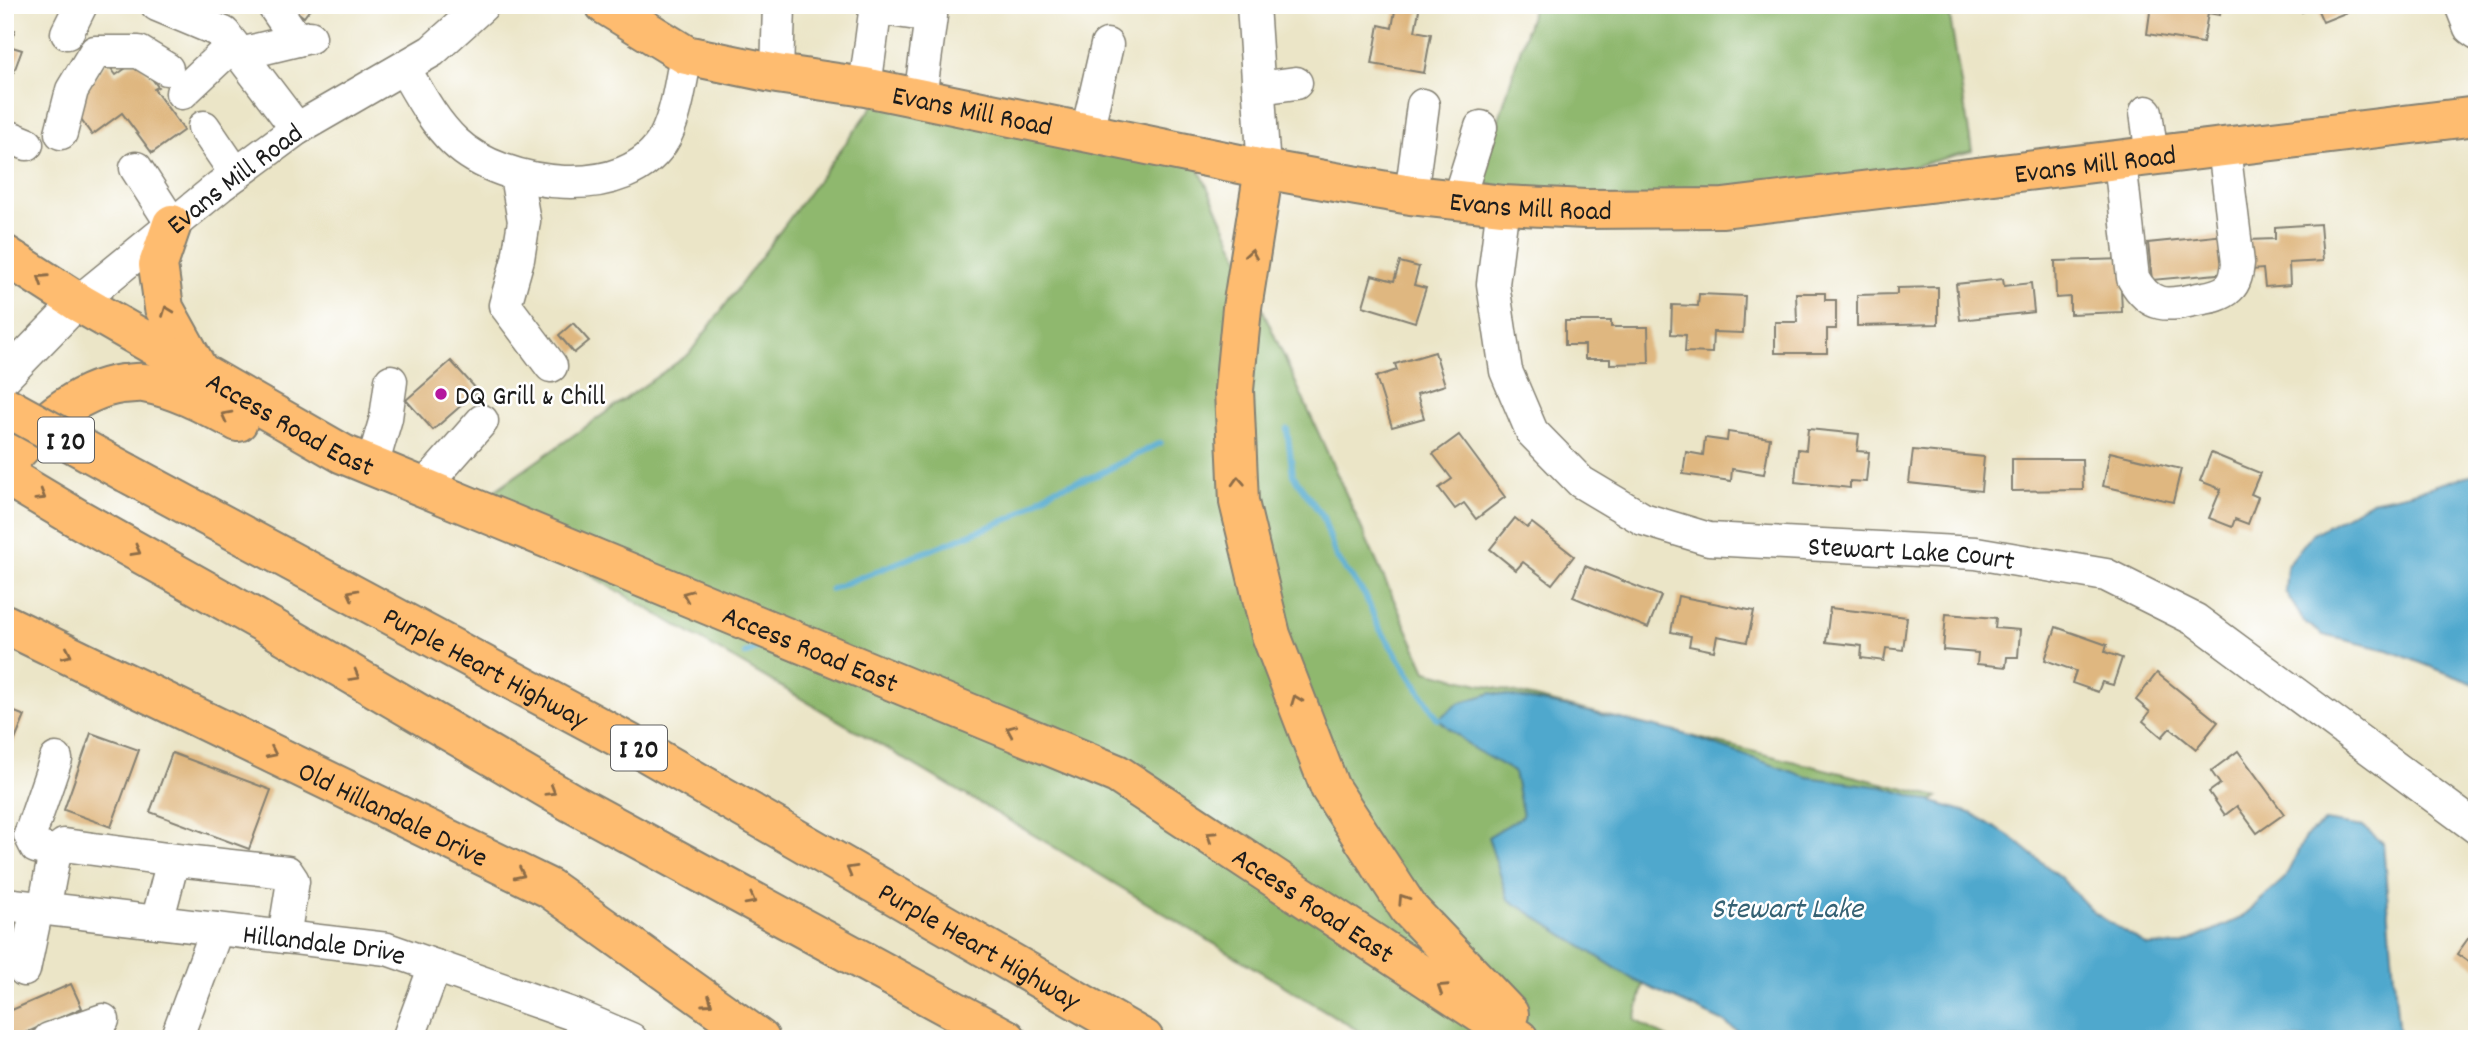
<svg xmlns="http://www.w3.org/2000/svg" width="2482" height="1044" font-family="Dekko,sans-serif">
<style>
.forest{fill:#8fb86e;stroke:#566a45;stroke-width:2}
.water{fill:#50a8cd;stroke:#366274;stroke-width:2}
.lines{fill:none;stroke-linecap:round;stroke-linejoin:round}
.stream{stroke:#50a8cd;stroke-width:6}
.building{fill:#dfb780}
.minor-casing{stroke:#848072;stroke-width:35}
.major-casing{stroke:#848072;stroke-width:42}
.highway-casing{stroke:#848072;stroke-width:42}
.minor{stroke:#fff;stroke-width:32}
.major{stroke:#febc70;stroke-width:38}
.highway{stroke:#febc70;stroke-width:38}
.highway-bridge-casing{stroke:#848072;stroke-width:42;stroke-linecap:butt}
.highway-bridge{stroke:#febc70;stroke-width:38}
.oneway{stroke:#8d6c46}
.poi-dot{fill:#b5179e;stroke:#fff;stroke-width:2.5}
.labels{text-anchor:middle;stroke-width:5;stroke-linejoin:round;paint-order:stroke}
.shield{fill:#fff;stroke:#606060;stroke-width:2}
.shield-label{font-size:26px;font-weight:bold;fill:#1c1c1c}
.street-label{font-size:28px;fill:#1c1c1c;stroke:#fff}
.poi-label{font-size:28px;fill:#1c1c1c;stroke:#fff;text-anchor:start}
.water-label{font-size:30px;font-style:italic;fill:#366274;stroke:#fff}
</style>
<rect width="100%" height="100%" fill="#fff"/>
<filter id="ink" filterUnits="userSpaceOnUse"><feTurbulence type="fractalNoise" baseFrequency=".0143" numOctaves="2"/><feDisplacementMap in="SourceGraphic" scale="14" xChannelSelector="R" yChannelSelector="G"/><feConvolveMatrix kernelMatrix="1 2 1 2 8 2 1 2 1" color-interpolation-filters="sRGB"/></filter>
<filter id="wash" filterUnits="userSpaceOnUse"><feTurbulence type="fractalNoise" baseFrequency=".00686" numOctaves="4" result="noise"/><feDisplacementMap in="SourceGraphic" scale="28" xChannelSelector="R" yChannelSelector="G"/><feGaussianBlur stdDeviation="1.57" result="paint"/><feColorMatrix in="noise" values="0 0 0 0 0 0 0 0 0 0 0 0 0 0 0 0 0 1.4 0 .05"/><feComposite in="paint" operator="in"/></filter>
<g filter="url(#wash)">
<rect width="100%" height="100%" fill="#ebe5c7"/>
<g class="forest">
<path d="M1534,5h414l24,146 -167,44 -167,5 -159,-16z"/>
<path d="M876,102l320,60 230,509 512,126 -143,89 -136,30 -24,104 34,19h-297l-323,-195 -576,-338 216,-152z"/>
</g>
<g class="water">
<path d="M2477,473v212l-89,-35 -65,-15 -20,-15 -18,-29 2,-25 24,-31 61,-34 38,-8z"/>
<path d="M1492,693l71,13 118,27 126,44 76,10 90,27 39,24 49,40 32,34 55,34 33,-1 60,-27 44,-40 20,-41 20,-16 39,6 19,16 16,196h-649l-28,-18 -88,-41 -126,-81 -20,-62 35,-21 -9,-44 -40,-23 -36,-30 21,-16z"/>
</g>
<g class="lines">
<g class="stream">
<path d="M1287,429l6,46 30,42 13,40 29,38 13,31 60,93"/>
<path d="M831,589l183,-72 40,-28 43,-14 63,-32"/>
<path d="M745,654l20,-10"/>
</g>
</g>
<g id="blocks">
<g class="building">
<path d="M288,5h25l-9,12z"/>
<path d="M1024,5h22l-1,6z"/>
<path d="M1396,5h24l-5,26 16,3 -7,39 -52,-9 7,-39 13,3z"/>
<path d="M2151,5h70l-1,10 -12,-2 -5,30 -56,-9z"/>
<path d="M2299,5h66l-42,17 -7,-16 -14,6z"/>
<path d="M5,26l10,4 -6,16 13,4 -16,43z"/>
<path d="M138,60l20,27 -4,2 30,41 -32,23 -30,-40 -30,22 -21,-29 36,-43 9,12z"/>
<path d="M2320,224l3,37 -34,2 1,22 -25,2 -2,-18 -12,1 -3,-30 27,-1v-12z"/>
<path d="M2225,235l3,38 -76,7 -4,-37z"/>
<path d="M2126,259l2,30h-7l1,23 -52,2v-17l-14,1 -1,-37z"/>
<path d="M1400,262l19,5 -5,18 12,3 -11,34 -52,-16 9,-31 22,6z"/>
<path d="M2003,279l1,7 27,-3 3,29 -74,8 -4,-36z"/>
<path d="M1938,287v37l-81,2v-31l40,-1v-6z"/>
<path d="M1796,293h29v7h11v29h-9v24h-52v-31h22z"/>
<path d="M1699,294l46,2 -2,37 -30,-1 -1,21 -27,-1 1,-17 -15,-1 1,-29 26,1z"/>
<path d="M1565,321h46v6h37l1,36 -39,1v-5h-25v-14h-20z"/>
<path d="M573,323l16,18 -15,12 -15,-18z"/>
<path d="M1435,352l10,33 -28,9 7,24 -32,9 -16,-50 21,-7 -2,-6z"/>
<path d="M451,361l27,30 -45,39 -27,-30z"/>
<path d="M1808,429l51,5 -2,17 12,1 -3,30 -16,-1v7l-55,-6 3,-33 8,1z"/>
<path d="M1728,432l42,6 -6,36 -32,-5 -1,12 -48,-7 3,-22 17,3 2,-17 22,3z"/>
<path d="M1459,435l46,62 -29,22 -12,-16 -9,6 -16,-21 13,-9 -19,-25z"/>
<path d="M1913,450l71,7 -3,34 -72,-8z"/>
<path d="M2110,452l71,17 -8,33 -70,-16z"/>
<path d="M2211,453l49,20 -9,21 7,3 -10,27 -13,-5 -3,8 -23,-9 12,-29 -21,-8z"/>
<path d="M2012,459h70l1,31 -71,1z"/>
<path d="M1515,518l12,10 5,-5 42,33 -22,28 -29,-22 -7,8 -26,-21z"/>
<path d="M1585,566l76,30 -13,32 -75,-31z"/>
<path d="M1678,596l76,15 -7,31 -30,-6 -3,15 -25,-5 2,-10 -20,-4z"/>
<path d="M1830,608l77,9 -4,33 -17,-2 -2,13 -23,-3 1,-12 -36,-4z"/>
<path d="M1946,614l50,4 -1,10 25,2 -2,27h-11l-1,10 -29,-3 1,-11 -35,-3z"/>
<path d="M2056,627l51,18 -2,7 17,6 -9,27 -11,-3 -4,10 -26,-9 4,-12 -31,-11z"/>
<path d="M2157,673l61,49 -22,27 -26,-21 -8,9 -19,-16 7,-9 -14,-12z"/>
<path d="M5,708l20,8 -20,48z"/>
<path d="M91,733l48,17 -28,77 -47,-17z"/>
<path d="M2238,751l46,63 -27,19 -20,-27 -12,9 -16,-23 11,-8 -9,-13z"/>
<path d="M172,753l99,37 -22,59 -99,-37z"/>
<path d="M2477,926v42l-20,-14z"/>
<path d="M71,984l11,24 -70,31h-7v-26z"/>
</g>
</g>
</g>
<g filter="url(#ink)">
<use href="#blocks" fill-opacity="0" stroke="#848072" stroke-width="2"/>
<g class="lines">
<g class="minor-casing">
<g id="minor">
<path d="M157,5l67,28 73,96"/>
<path d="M273,5l24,35"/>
<path d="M1253,5l11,164"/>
<path d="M2461,5l9,23 7,5"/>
<path d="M876,8l55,8 -11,82"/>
<path d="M67,33l14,-28"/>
<path d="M240,54l70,-17"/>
<path d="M404,68c15,26 29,53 51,74 47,45 174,63 210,-5 12,-24 16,-56 21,-82"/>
<path d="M777,74l2,-69"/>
<path d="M865,87l11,-82"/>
<path d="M1259,88l37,-5"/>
<path d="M182,93l51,-48"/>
<path d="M2146,112l6,45"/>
<path d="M204,127l32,47"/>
<path d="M1087,132l20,-87"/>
<path d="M61,133l11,-43 23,-38h44l28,17"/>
<path d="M5,135l22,9"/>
<path d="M2120,161l13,117c17,31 34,28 65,21 11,-2 23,-3 31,-11 7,-6 8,-17 9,-25l-14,-115"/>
<path d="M136,168l36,56"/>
<path d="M516,176l8,45 -6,38 -13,46 46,61"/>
<path d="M1411,195l12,-90"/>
<path d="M1458,200l23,-73"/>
<path id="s1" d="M1503,205l-10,79 13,87 26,61 49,50 62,37 66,20 267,14 130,22 90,45 281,208"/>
<path id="s2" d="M5,377l73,-75 142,-116 77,-57 135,-78 51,-46"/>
<path d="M372,466l14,-48 5,-37"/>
<path d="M424,487l58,-66"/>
<path d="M55,852l-19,-5 -6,-12 26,-76"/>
<path d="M167,859l120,13 6,9 -9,56"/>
<path id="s3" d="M5,904l382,45 188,66 56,24"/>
<path d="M44,909l11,-57 9,-7 103,14 3,13 -13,50"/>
<path d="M24,970l13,-62"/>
<path d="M49,1039l54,-19"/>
<path d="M176,1039l41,-110"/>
<path d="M408,1039l27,-73"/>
</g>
</g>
<g class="major-casing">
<g id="major">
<path id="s4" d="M605,5l81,50 91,19 88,13 399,82 93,17 54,9 92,10 82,4 138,-1 754,-92"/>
<path d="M1264,169l-22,139 -8,82 5,112 32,133 59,153 79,121 100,105"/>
<path d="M172,224l-14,41 6,43 35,63"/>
<path id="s5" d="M78,302l265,152 774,320 402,265"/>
<path d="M5,465c31,-36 68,-74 117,-81 7,0 15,-2 22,-1 34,6 64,23 94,39"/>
<path id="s6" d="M5,624l544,264 211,151"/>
</g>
</g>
<g class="highway-casing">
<g id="highway">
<path d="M5,255l73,47"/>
<path id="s7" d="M127,473l517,278 500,288"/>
<path d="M5,475l72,43 194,109 301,176 435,236"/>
</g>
</g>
<use href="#minor" class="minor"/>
<use href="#major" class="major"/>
<use href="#highway" class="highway"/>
<g class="highway-bridge-casing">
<path id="highway-bridge" d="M5,406l122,67"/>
</g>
<use href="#highway-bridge" class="highway-bridge"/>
</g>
<defs><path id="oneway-chevron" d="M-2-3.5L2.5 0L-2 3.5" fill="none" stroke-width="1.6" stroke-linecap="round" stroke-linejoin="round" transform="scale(1.75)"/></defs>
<g class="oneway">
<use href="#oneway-chevron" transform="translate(1251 254) rotate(-81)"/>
<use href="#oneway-chevron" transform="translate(42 279) rotate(-147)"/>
<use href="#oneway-chevron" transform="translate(167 311) rotate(-111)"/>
<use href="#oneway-chevron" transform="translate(226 416) rotate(-152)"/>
<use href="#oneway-chevron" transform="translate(1238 481) rotate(-93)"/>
<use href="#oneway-chevron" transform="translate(41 496) rotate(31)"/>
<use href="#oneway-chevron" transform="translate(136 551) rotate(29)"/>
<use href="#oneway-chevron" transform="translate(352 594) rotate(-152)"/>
<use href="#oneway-chevron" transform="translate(687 595) rotate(-157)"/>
<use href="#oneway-chevron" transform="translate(67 654) rotate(25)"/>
<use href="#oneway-chevron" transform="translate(355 676) rotate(30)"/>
<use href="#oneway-chevron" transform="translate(1296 700) rotate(-111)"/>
<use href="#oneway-chevron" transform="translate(1011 730) rotate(-157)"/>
<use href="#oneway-chevron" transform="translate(272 753) rotate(26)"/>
<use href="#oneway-chevron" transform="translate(551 791) rotate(31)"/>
<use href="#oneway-chevron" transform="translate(1211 836) rotate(-147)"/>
<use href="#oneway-chevron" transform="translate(851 870) rotate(-150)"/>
<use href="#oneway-chevron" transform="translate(520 874) rotate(26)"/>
<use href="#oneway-chevron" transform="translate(1403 899) rotate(-123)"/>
<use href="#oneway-chevron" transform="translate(751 900) rotate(28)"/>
<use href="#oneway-chevron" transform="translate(1442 988) rotate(-147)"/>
<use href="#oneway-chevron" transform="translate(708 1002) rotate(35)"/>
</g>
</g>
<circle class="poi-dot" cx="441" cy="394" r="7"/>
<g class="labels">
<g class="shield">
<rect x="38" y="417.5" width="56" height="45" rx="5"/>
<rect x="611" y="725.5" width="56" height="45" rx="5"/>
</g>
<g class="shield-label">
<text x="66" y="449">I 20</text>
<text x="639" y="757">I 20</text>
</g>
<g class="street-label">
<text dy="10" stroke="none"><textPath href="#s4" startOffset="387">Evans Mill Road</textPath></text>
<text dy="10" stroke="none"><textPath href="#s4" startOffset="1521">Evans Mill Road</textPath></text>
<text dy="10" stroke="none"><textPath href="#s2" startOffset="304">Evans Mill Road</textPath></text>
<text dy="10" stroke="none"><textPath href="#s4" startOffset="954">Evans Mill Road</textPath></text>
<text dy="10" stroke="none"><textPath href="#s5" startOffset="245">Access Road East</textPath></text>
<text dy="10" stroke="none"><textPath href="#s1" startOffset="648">Stewart Lake Court</textPath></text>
<text dy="10" stroke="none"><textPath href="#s5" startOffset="812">Access Road East</textPath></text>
<text dy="10" stroke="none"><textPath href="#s7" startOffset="408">Purple Heart Highway</textPath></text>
<text dy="10" stroke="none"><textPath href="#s6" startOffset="432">Old Hillandale Drive</textPath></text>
<text dy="10" stroke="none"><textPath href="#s5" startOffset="1379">Access Road East</textPath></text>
<text dy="10" stroke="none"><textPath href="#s7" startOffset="975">Purple Heart Highway</textPath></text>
<text dy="10" stroke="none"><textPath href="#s3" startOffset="322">Hillandale Drive</textPath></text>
</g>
<g class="poi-label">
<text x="455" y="404">DQ Grill &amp; Chill</text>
</g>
<g class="water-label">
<text x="1787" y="917">Stewart Lake</text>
</g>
</g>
<rect width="2482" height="1044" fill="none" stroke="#fff" stroke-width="28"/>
</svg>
